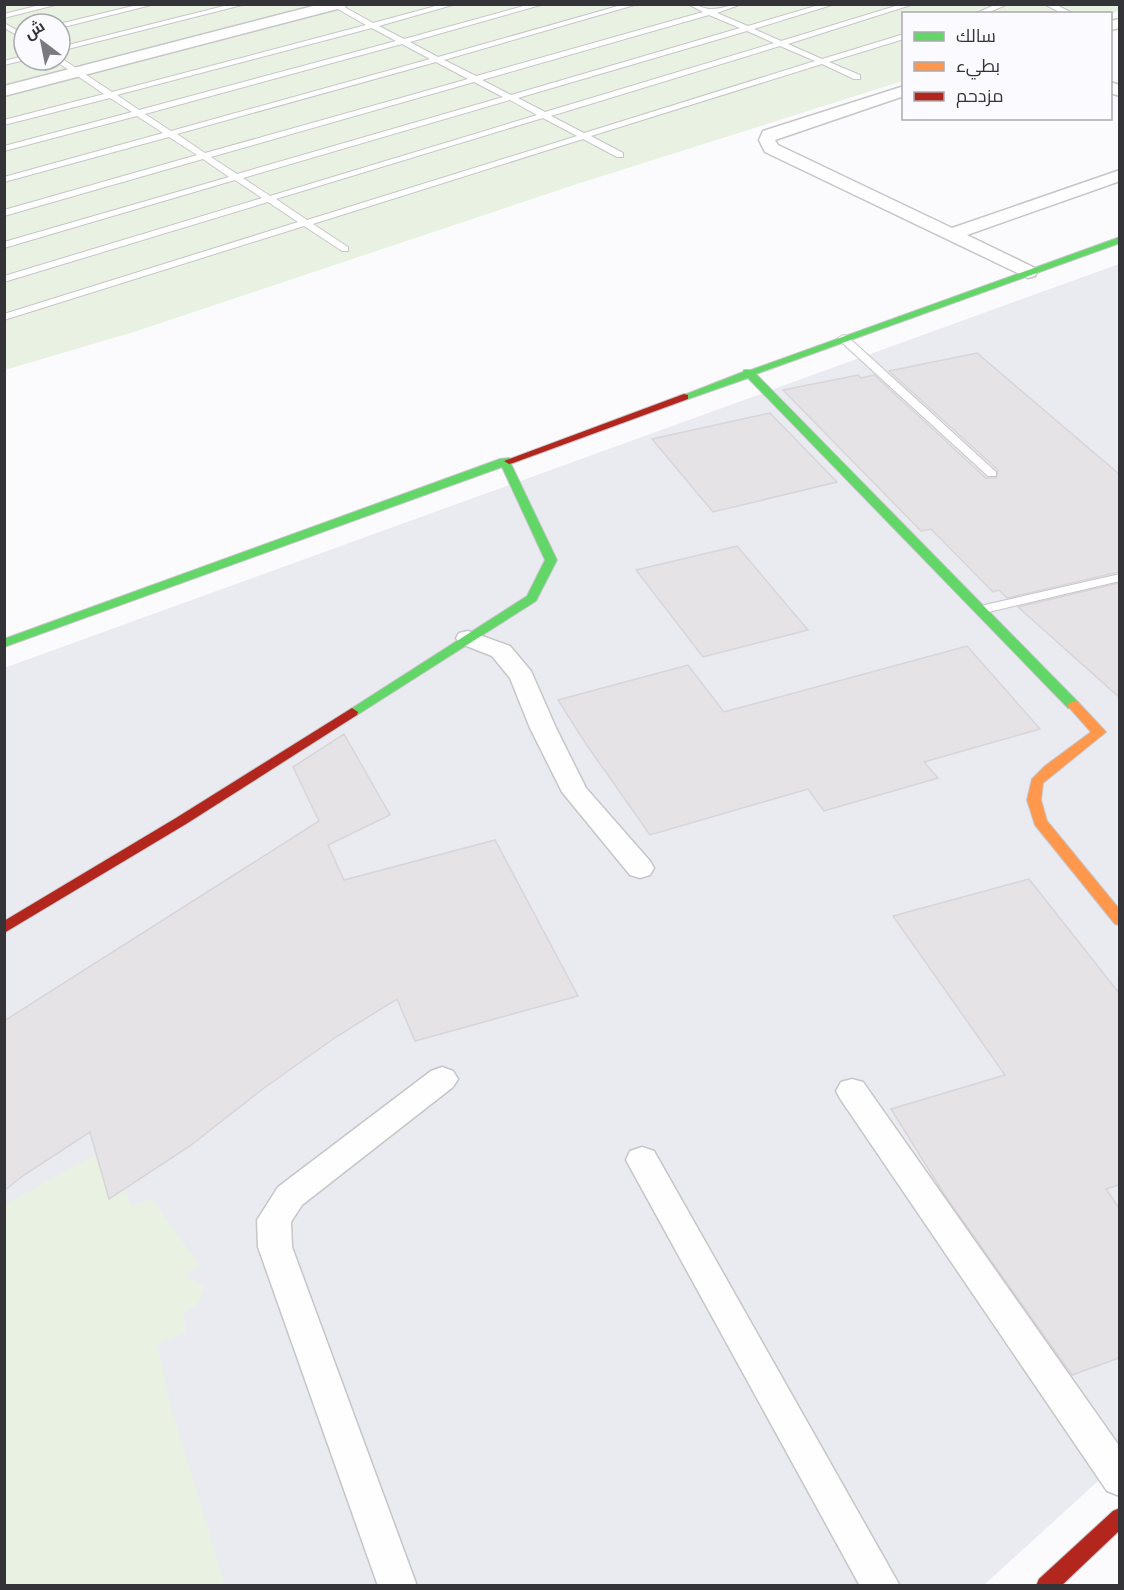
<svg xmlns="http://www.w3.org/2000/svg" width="1124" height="1590" font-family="'Fira Sans Condensed',Cairo,sans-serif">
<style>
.built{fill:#eaeaf1}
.green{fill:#e9f2e2;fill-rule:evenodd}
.building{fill:#e6e3e6;stroke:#d7d5d8;stroke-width:1.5}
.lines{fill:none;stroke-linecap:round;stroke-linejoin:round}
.lane-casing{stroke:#c6c6c9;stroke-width:2}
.street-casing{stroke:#c6c6c9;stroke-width:3}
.fast-casing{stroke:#c6c6c9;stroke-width:2}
.slow-casing{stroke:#c6c6c9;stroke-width:2}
.jam-casing{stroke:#c6c6c9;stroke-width:2}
.lane{fill:#fefeff;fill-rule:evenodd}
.street{fill:#fefeff;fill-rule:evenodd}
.fast{fill:#63d668;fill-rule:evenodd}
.slow{fill:#ff974d;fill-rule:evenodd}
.jam{fill:#b3261e;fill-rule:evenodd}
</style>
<rect width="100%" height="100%" fill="#fbfbfe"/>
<path class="built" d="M1119,264v1198l-135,123h-979l-1,-917z"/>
<g class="green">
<path d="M5,5h1114v6l-8,3h-207l-1,67 -326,103 -440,147 -132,39zM24,24h36v36h-36z"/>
<path d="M111,1146l20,60 21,-7 48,67 -16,10 21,11 -8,18 -14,8 3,19 -29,12 14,62 54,179h-220l-1,-380z"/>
</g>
<g class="building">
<path d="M977,353l142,121v98l-112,26 -8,-8 -6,2 -62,-63 -10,2 -138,-141 75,-15 3,3 13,-3 112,103h10l2,-8 -109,-99z"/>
<path d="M770,413l67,69 -124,30 -61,-73z"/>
<path d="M737,546l71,84 -105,27 -67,-87z"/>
<path d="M1119,583v114l-101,-90z"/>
<path d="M967,646l73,83 -116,33 14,16 -114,33 -16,-22 -158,46 -64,-91 -28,-44 130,-35 36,47z"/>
<path d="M344,734l46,81 -62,30 16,35 151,-40 83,156 -163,45 -18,-42 -61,38 -72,51 -74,58 -81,53 -19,-67 -66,43 -20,16v-170l315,-200 -26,-54z"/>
<path d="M1029,879l90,114v192l-13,4 13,19v150l-47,17 -126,-178 -55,-88 114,-34 -112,-159z"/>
</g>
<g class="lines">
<g class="lane-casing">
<g id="lane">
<path d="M44,4h15l-55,14v-4z"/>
<path d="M141,4h14l-95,24 -1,-4z"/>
<path d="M232,4h14l-186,47v-4z"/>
<path d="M329,4h10l34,19 70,-19h13l-77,22 25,13 127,-35h13l-134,38 28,15 187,-53h13l-194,56 32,16 227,-64 -15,-8c9,0 18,6 24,5 10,0 20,-5 30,-5l-25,9 31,13 74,-22h13l-81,25 27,12 121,-37h12l-126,40 34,15 82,-25v5l-75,23 31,13v4h-6l-32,-15 -231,72 32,17v4h-6l-34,-18 -270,85 35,23v4h-6l-38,-25 -300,94v-6l294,-92 -30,-20 -264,80v-6l258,-78 -27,-18 -231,68v-6l225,-65 -26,-18 -199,57v-6l193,-55 -28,-18 -165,45v-5l159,-44 -26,-17 -133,35v-5l128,-34 -22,-14 -106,27v-5l100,-26 -50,-34 7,-2 51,34 254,-67zM709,15l31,13 -229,67 -29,-15zM372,28l24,13 -257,69 -22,-15zM747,31l27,12 -229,69 -27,-14zM402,44l28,15 -259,72 -26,-17zM780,46l35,15 -231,72 -33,-17zM436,62l32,17 -263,74 -28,-19zM474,82l29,15 -266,77 -26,-17zM510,100l27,15 -267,81 -27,-18zM543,118l34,18 -270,84 -31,-21z"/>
<path d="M997,4h11l-23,10h-11z"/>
<path d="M1044,4h11l19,10h-11z"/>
<path d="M4,23l20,11v5l-20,-11z"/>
<path d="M24,56l1,4 -21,5v-4z"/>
<path d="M843,335l4,1 149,136v4h-8l-149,-136 -1,-2z"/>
<path d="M1120,574v7l-140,33 -6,-4 2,-3z"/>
</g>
</g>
<g class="street-casing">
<g id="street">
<path d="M321,4h26l-2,3 -341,89v-10z"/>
<path d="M1120,19v9l-10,2v-9z"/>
<path d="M1110,82l10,3v11l-10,-3z"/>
<path d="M904,86v10l-129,44 3,5 174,83 168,-58v11l-153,54 68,33 2,4 -2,4 -7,2 -263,-126 -6,-12 4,-9z"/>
<path d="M468,631l42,15 21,25 25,57 30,60 64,73 4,7 -4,7 -10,3 -10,-3 -68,-83 -32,-64 -20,-50 -18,-22 -33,-13 -3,-5 3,-5z"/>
<path d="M442,1067l11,4 5,8 -5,8 -151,118 -11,17 1,25 125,339h-39l-120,-339 -1,-27 21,-33 153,-116z"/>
<path d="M852,1079l11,3 257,365v49l-13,-5 -266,-391 -5,-9 5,-9z"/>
<path d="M642,1147l12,4 246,435h-40l-234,-426 4,-9z"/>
</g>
</g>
<g class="fast-casing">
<g id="fast">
<path d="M1120,237v6l-364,131 322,328 1,3 -1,3h-10l-320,-330 -60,21h-8l-1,-2 64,-25 1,-2h7z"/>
<path d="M509,458l5,3 -3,3 46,96 -21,41 -179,114 -5,1 -6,-4 181,-116 18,-36 -43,-93 -498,180v-8l496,-180z"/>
</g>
</g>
<g class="slow-casing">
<path id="slow" d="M1073,701l5,1 28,30 -63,51 -2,17 6,21 73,89v15l-5,-1 -80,-99 -8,-25 5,-21 13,-13 46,-34 -24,-27z"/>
</g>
<g class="jam-casing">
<g id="jam">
<path d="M684,394l4,1v4l-175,64 -4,1 -5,-3z"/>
<path d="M352,708l6,4 -1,3 -171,109 -182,109v-12l172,-103z"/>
<path d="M1120,1508v22l-59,56h-25l3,-7 74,-68z"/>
</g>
</g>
<use href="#lane" class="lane"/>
<use href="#street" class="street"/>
<use href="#fast" class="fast"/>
<use href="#slow" class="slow"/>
<use href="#jam" class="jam"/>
</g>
<rect width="1124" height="1590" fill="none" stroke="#343338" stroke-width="12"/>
<rect x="902" y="12" width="210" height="108" fill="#fafaff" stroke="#abaaaf" stroke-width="1.5"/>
<rect x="914" y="32" width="30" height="9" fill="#63d668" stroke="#abaaaf" stroke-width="1.5"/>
<text x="956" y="42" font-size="18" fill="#343338">سالك</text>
<rect x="914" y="62" width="30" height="9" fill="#ff974d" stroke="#abaaaf" stroke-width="1.5"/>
<text x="956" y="72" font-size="18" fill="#343338">بطيء</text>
<rect x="914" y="92" width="30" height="9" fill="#b3261e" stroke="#abaaaf" stroke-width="1.5"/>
<text x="956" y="102" font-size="18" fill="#343338">مزدحم</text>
<g transform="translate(42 42) rotate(328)"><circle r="28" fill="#fafaff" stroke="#abaaaf" stroke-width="1.5"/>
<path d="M0-4.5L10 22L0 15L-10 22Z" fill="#7a797d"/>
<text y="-9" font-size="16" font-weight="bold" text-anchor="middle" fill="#343338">ش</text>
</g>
</svg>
